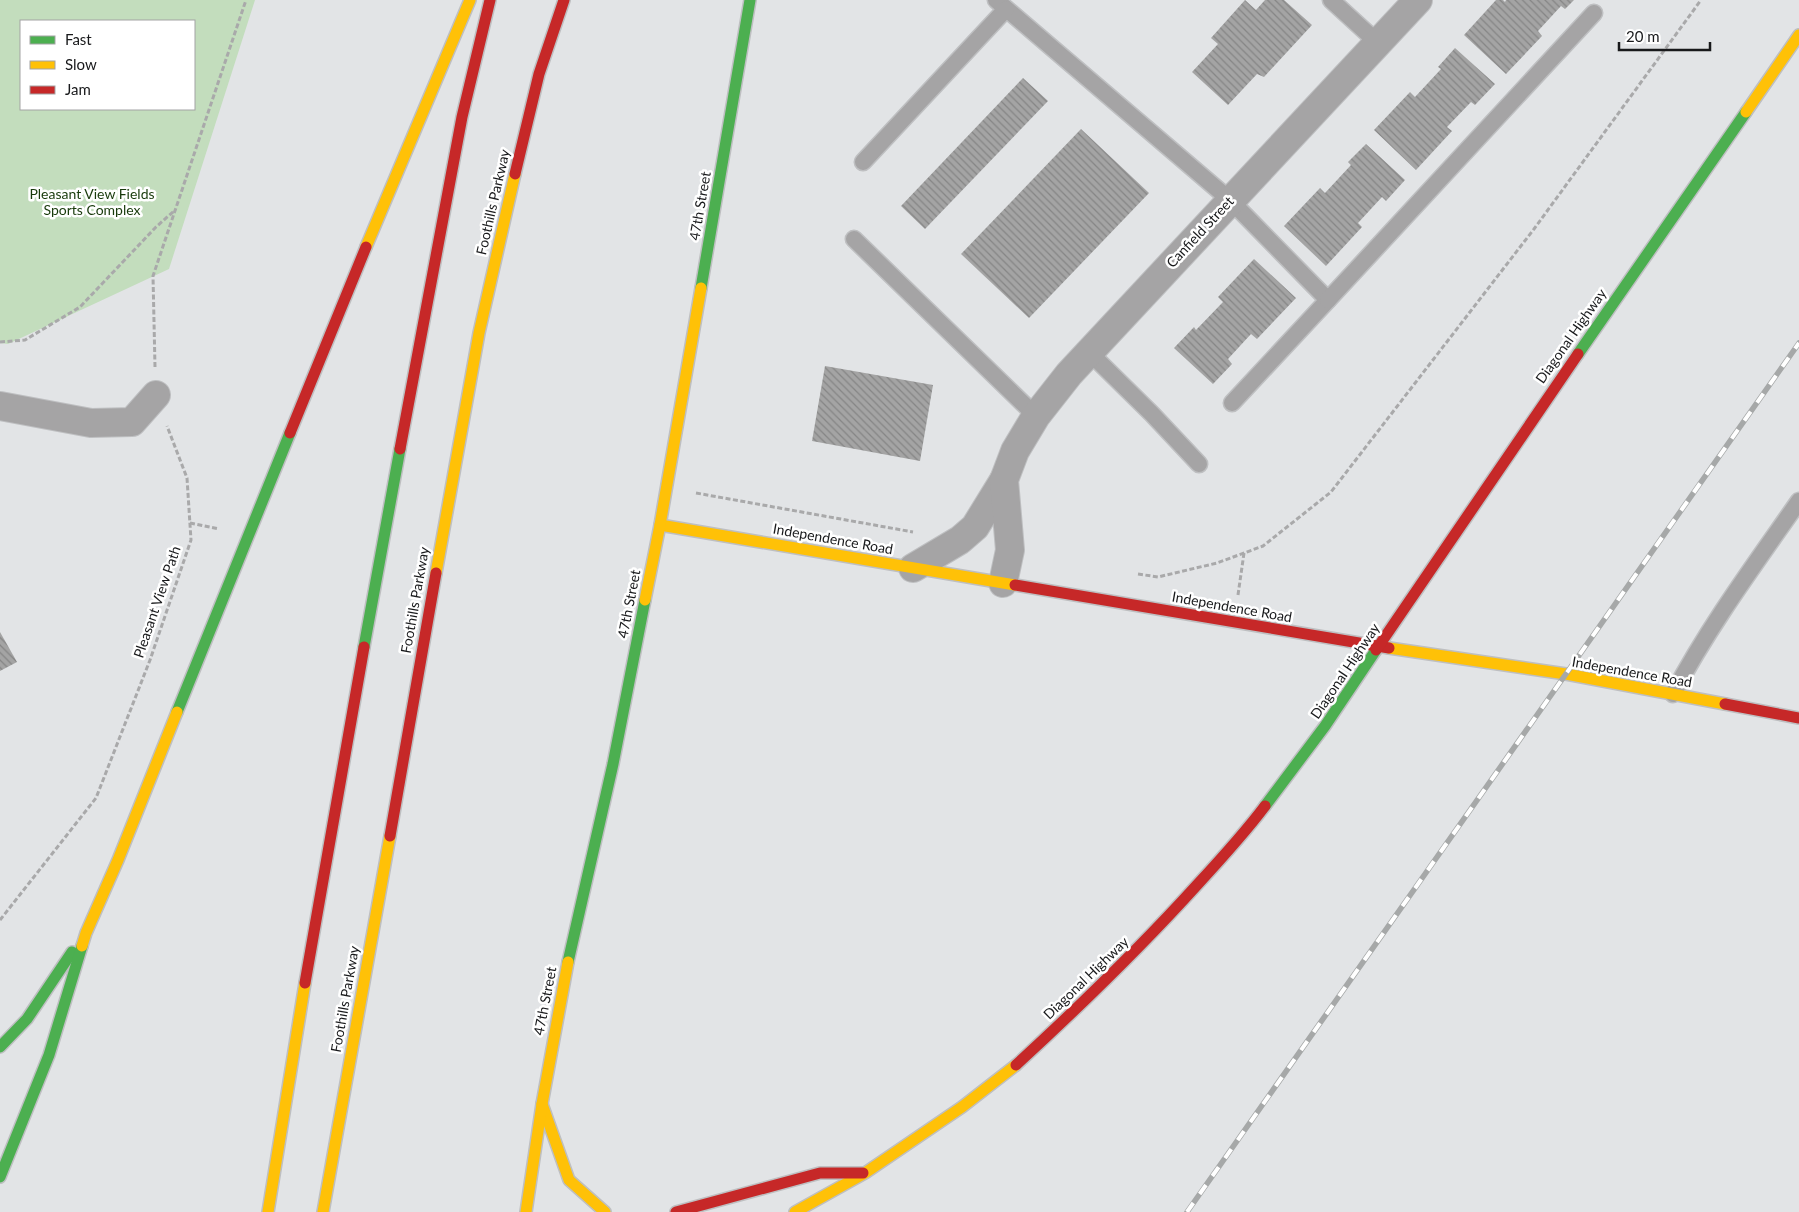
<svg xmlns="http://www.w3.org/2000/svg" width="1799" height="1212" font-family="Lato,sans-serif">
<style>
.green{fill:#c3ddbd;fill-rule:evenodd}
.building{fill:url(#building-back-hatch)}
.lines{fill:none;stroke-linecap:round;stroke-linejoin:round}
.lane-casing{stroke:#bebfc1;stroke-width:19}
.street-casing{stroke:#bebfc1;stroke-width:30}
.fast-casing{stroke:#bebfc1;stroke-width:14}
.slow-casing{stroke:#bebfc1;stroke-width:14}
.jam-casing{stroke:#bebfc1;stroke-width:14}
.path{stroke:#a9a9aa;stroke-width:3;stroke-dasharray:5 2.5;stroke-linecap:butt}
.lane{stroke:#a5a4a5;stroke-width:16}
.street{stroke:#a5a4a5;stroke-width:28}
.fast{stroke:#4caf50;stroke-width:11}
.slow{stroke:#ffc107;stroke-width:11}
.jam{stroke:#c62828;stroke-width:11}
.rail-casing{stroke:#a6a8a8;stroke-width:5.5}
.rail{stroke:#fff;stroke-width:4;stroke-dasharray:11;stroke-linecap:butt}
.labels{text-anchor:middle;stroke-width:5;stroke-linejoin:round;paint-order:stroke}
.park-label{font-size:14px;fill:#183a0b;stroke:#fff}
.street-label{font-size:14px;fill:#18191b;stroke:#fff}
</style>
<defs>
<pattern id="building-back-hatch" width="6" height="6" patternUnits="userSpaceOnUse" patternTransform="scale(1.25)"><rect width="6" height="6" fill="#a4a4a4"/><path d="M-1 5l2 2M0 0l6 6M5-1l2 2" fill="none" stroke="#858585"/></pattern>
</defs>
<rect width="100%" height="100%" fill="#e2e4e6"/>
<path class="green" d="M0,0h255l-86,269 -161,75 -8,-1zM21,21h173v88h-173z"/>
<g class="building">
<path d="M1245,0l11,10 9,-10h19l28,25 -48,52 -7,-3 -29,31 -36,-33 26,-28 -7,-6z"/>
<path d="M1496,0h7l2,2 1,-2h68l-9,9 -4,-3 -23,25 4,5 -36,38 -42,-39z"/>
<path d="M1455,48l40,36 -20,21 -4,-3 -24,25 5,4 -36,39 -42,-40 36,-38 5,5 26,-28 -3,-2z"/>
<path d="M1023,78l25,23 -123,128 -24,-23z"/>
<path d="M1081,129l68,64 -120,125 -68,-64z"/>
<path d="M1366,144l39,36 -19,21 -4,-4 -24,26 4,4 -36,39 -42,-40 36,-38 5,5 26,-28 -3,-3z"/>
<path d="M1254,259l42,39 -39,41 -6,-5 -23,25 4,5 -19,20 -39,-36 20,-21 2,3 27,-28 -5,-5z"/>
<path d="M825,366l108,19 -13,76 -108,-20z"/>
<path d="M0,632l17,30 -17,9z"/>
</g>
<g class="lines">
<g class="lane-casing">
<g id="lane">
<path d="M996,0l234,200 98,100 -96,103"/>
<path d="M1331,0l47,43"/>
<path d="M863,162l143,-153"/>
<path d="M854,239l182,177"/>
<path d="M1328,300l266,-287"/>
<path d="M1089,352l63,62 47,50"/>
<path d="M1673,694c36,-68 82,-130 126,-193"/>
</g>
</g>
<g class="street-casing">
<g id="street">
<path d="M0,406l91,17 41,-1 24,-27"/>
<path d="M913,568l47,-28 15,-13 29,-47"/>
<path d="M1003,583l7,-33 -6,-70 11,-29 21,-35 33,-42 349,-374"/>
</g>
</g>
<g class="fast-casing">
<g id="fast">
<path d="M701,288l49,-288"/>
<path d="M1578,354l168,-242"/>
<path d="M364,647l36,-198"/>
<path d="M177,712l113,-279"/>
<path d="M1265,806l60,-80 51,-76"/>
<path d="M568,962l45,-198 32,-164"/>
<path d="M0,1047l27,-28 45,-67"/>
<path d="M0,1177l49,-122 33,-109"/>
</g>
</g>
<g class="slow-casing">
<g id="slow">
<path d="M1746,112l53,-77"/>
<path d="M366,247l104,-247"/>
<path d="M660,525l355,60"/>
<path d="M436,573l43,-240 36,-159"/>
<path d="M645,600l15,-75 41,-237"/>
<path d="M1389,648l177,26 159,30"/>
<path d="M82,946l4,-13 32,-73 59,-148"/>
<path d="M542,1104l27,76 36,32"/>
<path d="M268,1212l37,-229"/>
<path d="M323,1212l67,-376"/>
<path d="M526,1212l16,-108 26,-142"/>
<path d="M795,1212l70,-39 97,-66 54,-42"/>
</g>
</g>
<g class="jam-casing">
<g id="jam">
<path d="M515,174l24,-100 25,-74"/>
<path d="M290,433l76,-186"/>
<path d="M400,449l62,-332 28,-117"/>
<path d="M1015,585l374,63"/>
<path d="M1376,650l202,-296"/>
<path d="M1725,704l74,14"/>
<path d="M390,836l46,-263"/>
<path d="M305,983l59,-336"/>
<path d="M1016,1065c63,-58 124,-117 181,-180 24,-26 47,-51 68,-79"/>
<path d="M676,1212l144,-39h43"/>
</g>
</g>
<g class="path">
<path d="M0,342l25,-2 55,-33 76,-80 18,-16"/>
<path d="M155,367l-2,-91 93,-276"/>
<path d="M696,493l217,39"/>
<path d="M190,523l29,6"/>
<path d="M1138,574l20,3 59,-14 46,-17 68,-54 203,-263 167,-229"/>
<path d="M1238,595l6,-42"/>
<path d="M0,920l96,-122 54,-138 41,-120 -4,-62 -20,-52"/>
</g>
<use href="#lane" class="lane"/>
<use href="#street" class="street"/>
<use href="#fast" class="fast"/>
<use href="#slow" class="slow"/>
<use href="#jam" class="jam"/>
<g class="rail-casing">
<path id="rail" d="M1187,1212l612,-869"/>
</g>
<use href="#rail" class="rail"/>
</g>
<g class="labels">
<g class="park-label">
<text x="92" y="199">Pleasant View Fields<tspan x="92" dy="16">Sports Complex</tspan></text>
</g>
<g class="street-label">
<text transform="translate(493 202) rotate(-77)" y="5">Foothills Parkway</text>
<text transform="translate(700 206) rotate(-80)" y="5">47th Street</text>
<text transform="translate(1200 232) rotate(-47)" y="5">Canfield Street</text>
<text transform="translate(1571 336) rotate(-55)" y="5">Diagonal Highway</text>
<text transform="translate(833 539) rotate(10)" y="5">Independence Road</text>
<text transform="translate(415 600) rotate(-80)" y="5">Foothills Parkway</text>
<text transform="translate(157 602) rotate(-71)" y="5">Pleasant View Path</text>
<text transform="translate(629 604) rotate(-79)" y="5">47th Street</text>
<text transform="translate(1232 607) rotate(10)" y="5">Independence Road</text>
<text transform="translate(1345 671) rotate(-56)" y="5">Diagonal Highway</text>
<text transform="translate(1632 672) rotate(10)" y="5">Independence Road</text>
<text transform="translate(1086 978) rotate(-44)" y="5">Diagonal Highway</text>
<text transform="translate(345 999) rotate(-80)" y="5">Foothills Parkway</text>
<text transform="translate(545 1001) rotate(-79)" y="5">47th Street</text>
</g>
</g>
<rect x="20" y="20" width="175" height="90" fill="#ffffff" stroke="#a3a3a4"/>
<rect x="30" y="36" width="25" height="8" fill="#4caf50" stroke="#a3a3a4"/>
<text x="65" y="45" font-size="15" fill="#18191b">Fast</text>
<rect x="30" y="61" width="25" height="8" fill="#ffc107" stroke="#a3a3a4"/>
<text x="65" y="70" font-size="15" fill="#18191b">Slow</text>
<rect x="30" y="86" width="25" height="8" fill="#c62828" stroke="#a3a3a4"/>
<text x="65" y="95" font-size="15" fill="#18191b">Jam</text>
<path d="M1619 42v8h91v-8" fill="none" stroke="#18191b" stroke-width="2.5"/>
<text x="1626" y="42" font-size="15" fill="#18191b" stroke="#ffffff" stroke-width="4" paint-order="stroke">20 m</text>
</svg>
